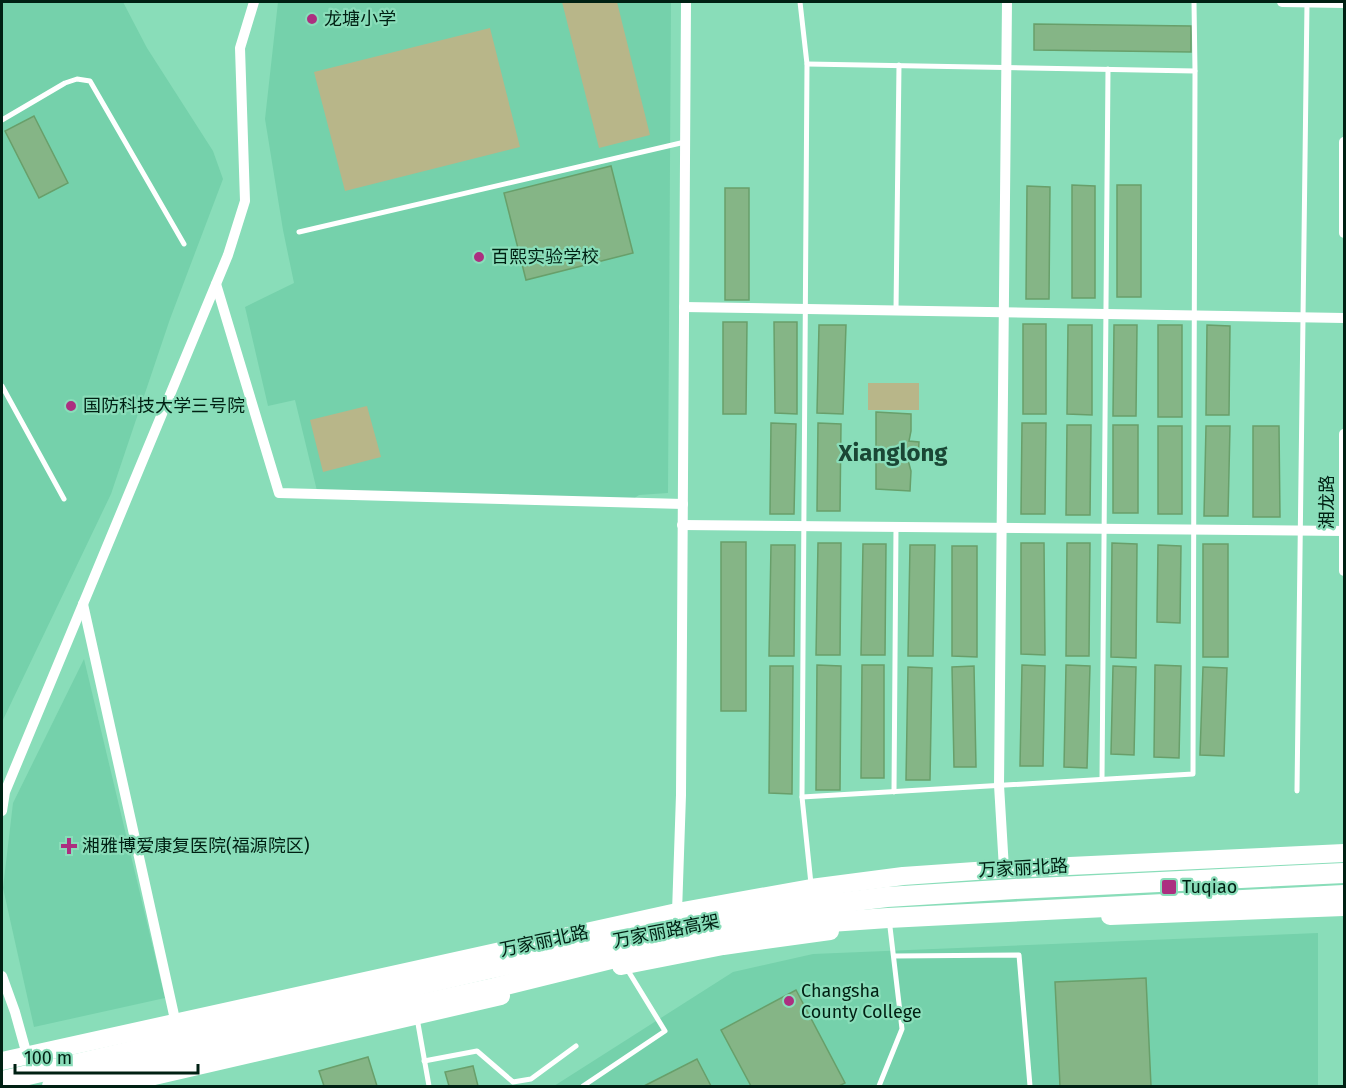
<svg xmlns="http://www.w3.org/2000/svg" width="1346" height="1088" font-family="'Fira Sans','Noto Sans SC',sans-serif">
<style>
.built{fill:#75d1ab}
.green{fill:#b8b689}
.building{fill:#85b586;stroke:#689f6a;stroke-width:1.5}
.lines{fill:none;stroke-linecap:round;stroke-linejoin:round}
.lane{stroke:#fff;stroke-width:5}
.street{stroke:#fff;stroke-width:10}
.primary{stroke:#fff;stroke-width:18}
.highway{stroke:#fff;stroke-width:20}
.poi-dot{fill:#ac2f80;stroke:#89ddb9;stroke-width:2}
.labels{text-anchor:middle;stroke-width:4.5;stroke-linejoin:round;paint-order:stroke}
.poi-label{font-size:18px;fill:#002013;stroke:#89ddb9;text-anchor:start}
.street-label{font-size:18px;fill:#002013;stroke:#89ddb9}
.district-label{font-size:24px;font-weight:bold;fill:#1a4735;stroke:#89ddb9}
</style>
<rect width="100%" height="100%" fill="#89ddb9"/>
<g class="built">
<path d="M2,2h121l24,46 66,103 10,28 -53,140 -59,175 -109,228z"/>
<path d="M278,2h393l-3,491 -29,2 -13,9 -308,-9 -23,-95 -27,6 -23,-99 49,-24 -11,-53 -18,-111z"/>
<path d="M84,659l81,339 -131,29 -31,-139 10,-85z"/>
<path d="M1318,933v153h-764l179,-114 80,-18z"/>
</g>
<g class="green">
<path d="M562,2h55l33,133 -51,13z"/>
<path d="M490,28l30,119 -175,44 -31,-119z"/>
<rect x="868" y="383" width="51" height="27"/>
<path d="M367,406l14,51 -58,15 -13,-52z"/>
</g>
<g class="building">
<path d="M1034,24l157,2v26l-157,-2z"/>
<path d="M34,116l34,67 -29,15 -34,-67z"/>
<path d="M611,166l22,87 -107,27 -22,-87z"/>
<path d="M1072,185l23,1v112h-23z"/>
<rect x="1117" y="185" width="24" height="112"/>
<path d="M1027,186l23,1 -1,112h-23z"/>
<rect x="725" y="188" width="24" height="112"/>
<path d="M723,322h24l-1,92h-23z"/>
<path d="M774,322h23v92l-22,-1z"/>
<rect x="1023" y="324" width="23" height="90"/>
<path d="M819,325h27l-3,89 -26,-1z"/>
<path d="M1068,325h24v90l-25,-1z"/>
<path d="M1114,325h23l-1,91h-23z"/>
<rect x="1158" y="325" width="24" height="92"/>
<path d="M1207,325l23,1 -1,89h-23z"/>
<path d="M876,412l35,2v17l-2,10 10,1 -1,18h-10l3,11 -1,20 -34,-2z"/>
<path d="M771,423l25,1 -2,90h-24z"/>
<path d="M818,423l23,1 -1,87h-23z"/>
<path d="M1022,423h24l-1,91h-24z"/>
<path d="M1067,425h24l-1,90h-24z"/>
<rect x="1113" y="425" width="25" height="88"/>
<rect x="1158" y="426" width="24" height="88"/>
<path d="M1206,426h24l-2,90h-24z"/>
<path d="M1253,426h26l1,91h-27z"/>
<rect x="721" y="542" width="25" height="169"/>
<path d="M818,543h23l-1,112h-24z"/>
<path d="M1021,543h23l1,112 -24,-1z"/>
<path d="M1067,543h23l-1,113h-23z"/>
<path d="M1112,543l25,1 -1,114 -25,-1z"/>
<path d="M863,544h23l-1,111h-24z"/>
<rect x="1203" y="544" width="25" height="113"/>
<path d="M771,545h24l-1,111h-25z"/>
<path d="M910,545h25l-2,111h-25z"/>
<path d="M1158,545l23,1 -1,77 -23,-1z"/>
<path d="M952,546h25v111l-25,-1z"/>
<path d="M817,665l24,1 -1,124h-24z"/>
<path d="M862,665h22v113h-23z"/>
<path d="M1022,665l23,1 -2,100h-23z"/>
<path d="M1066,665l24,1 -3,102 -23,-1z"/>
<path d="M1155,665l26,1 -2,92 -25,-1z"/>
<path d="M770,666h23l-1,128 -23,-1z"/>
<path d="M974,666l2,101h-22l-2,-100z"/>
<path d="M1113,666l23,1 -2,88 -23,-1z"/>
<path d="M908,667l24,1 -2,112h-24z"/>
<path d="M1203,667l24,1 -3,88 -24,-1z"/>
<path d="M1146,978l5,108h-91l-5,-104z"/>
<path d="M796,990l49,93 -6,3h-88l-30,-56z"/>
<path d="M368,1057l9,29h-53l-5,-15z"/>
<path d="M697,1059l14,27h-67z"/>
<path d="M473,1066l5,20h-29l-4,-14z"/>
</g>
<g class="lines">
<g class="lane">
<path d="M800,2l7,62 -5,733 9,87"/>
<path d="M807,64l388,7"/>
<path d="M2,120l63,-37 12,-4 13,2 94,163"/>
<path d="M299,232l386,-90"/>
<path d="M896,310l3,-245"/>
<path d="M2,386l62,113"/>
<path d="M1102,779l6,-710"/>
<path d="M1297,791l10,-788"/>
<path d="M894,792l2,-265"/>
<path d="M802,797l391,-23 2,-703 -1,-69"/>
<path d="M894,956l125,-1 11,131"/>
<path d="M417,1018l12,68"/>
<path d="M424,1061l53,-10 36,31 18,-3 45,-33"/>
<path d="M583,1086l82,-55 -38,-62"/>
<path d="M879,1086l23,-57 -12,-102"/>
</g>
<g class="street">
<path d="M1282,2l62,1"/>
<path d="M1344,142v91"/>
<path d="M216,284l63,209 404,11"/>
<path d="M684,307l660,11"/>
<path d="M1344,434v137"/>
<path d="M682,525l662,6"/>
<path d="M83,604l93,420"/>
<path d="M2,811l3,-19 223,-537 17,-54 -5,-153 14,-46"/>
<path d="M1004,869l-5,-84 8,-783"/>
<path d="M677,912l4,-117 5,-793"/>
<path d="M2,976l13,36 12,43"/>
</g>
<g class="primary">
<path d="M1110,916l234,-9"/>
<path d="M621,966l102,-20 107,-15"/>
<path d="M2,1061l675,-149 134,-24 92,-12 101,-7 340,-16"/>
<path d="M111,1086l390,-90"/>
</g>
<g class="highway">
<path d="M2,1081l486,-112 268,-56 131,-16 128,-8 329,-16"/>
<path d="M52,1086l442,-98 129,-32 136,-29 129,-9 456,-23"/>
</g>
</g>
<g class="poi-dot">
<circle cx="312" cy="19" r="6"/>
<circle cx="479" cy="257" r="6"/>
<circle cx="71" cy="406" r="6"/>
<path d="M66 837h6v6h6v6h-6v6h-6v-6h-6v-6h6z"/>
<rect x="1161" y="879" width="16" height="16" rx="3"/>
<circle cx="789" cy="1001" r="6"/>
</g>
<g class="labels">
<g class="poi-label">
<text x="324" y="25">龙塘小学</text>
<text x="491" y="263">百熙实验学校</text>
<text x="83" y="412">国防科技大学三号院</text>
<text x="82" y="852">湘雅博爱康复医院(福源院区)</text>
<text x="1182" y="893">Tuqiao</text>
<text x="801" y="997">Changsha<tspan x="801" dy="21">County College</tspan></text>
</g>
<g class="street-label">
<text transform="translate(1327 502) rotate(-90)" y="6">湘龙路</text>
<text transform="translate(1023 868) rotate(-3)" y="6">万家丽北路</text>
<text transform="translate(666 931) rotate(-11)" y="6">万家丽路高架</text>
<text transform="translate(544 941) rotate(-12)" y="6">万家丽北路</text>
</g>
<g class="district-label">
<text x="893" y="461">Xianglong</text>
</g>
</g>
<rect width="1346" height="1088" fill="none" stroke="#002013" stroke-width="6"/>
<path d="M15 1064v9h183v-9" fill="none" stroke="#002013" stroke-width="3"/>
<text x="24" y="1064" font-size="18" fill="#002013" stroke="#89ddb9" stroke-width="4.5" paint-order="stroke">100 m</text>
</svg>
